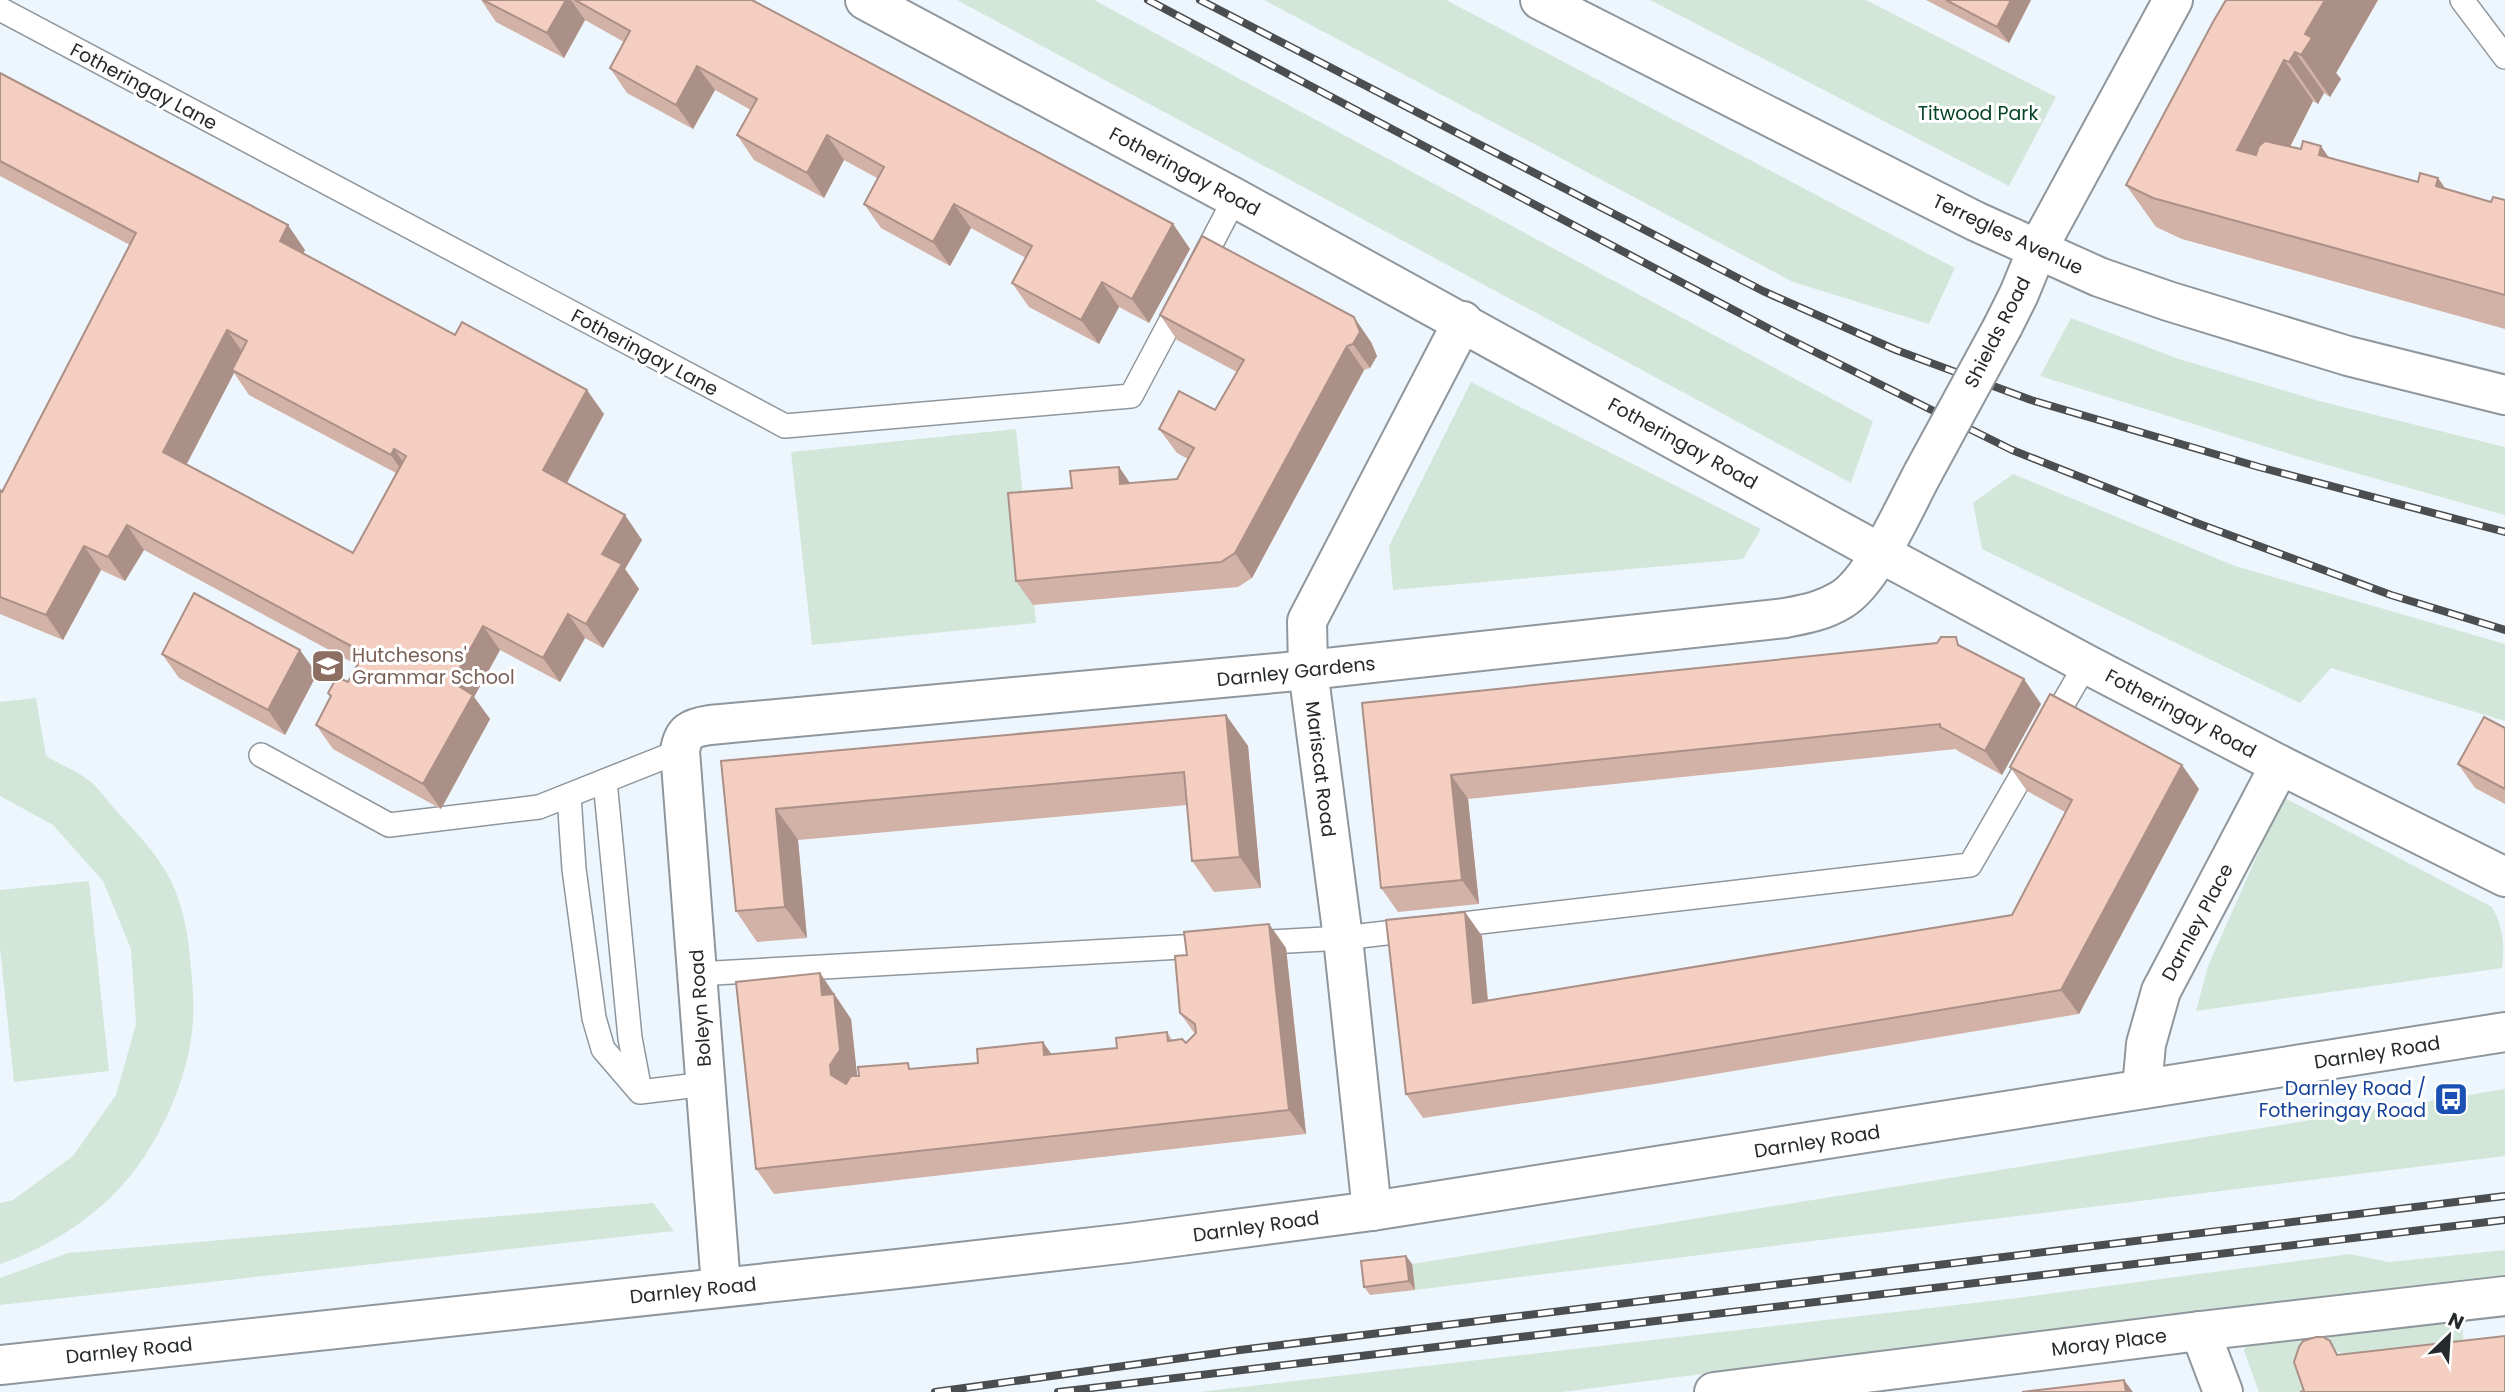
<svg xmlns="http://www.w3.org/2000/svg" width="2505" height="1392" font-family="Poppins,sans-serif">
<style>
.green{fill:#d2e7da}
.lines{fill:none;stroke-linecap:round;stroke-linejoin:round}
.lane-casing{stroke:#8f979d;stroke-width:26}
.street-casing{stroke:#8f979d;stroke-width:42}
.secondary-casing{stroke:#8f979d;stroke-width:42}
.lane{stroke:#fff;stroke-width:23}
.street{stroke:#fff;stroke-width:38}
.secondary{stroke:#fff;stroke-width:38}
.rail-casing{stroke:#4a4e51;stroke-width:8}
.rail{stroke:#fff;stroke-width:5;stroke-dasharray:16;stroke-linecap:butt}
.street-bridge-casing{stroke:#8f979d;stroke-width:42;stroke-linecap:butt}
.street-bridge{stroke:#fff;stroke-width:38}
.wall{fill:#d2b1a6;fill-rule:evenodd}
.shaded-wall{fill:#ab9087}
.building{fill:#f4cec1;stroke:#ab9087;stroke-width:2;fill-rule:evenodd}
.labels{text-anchor:middle;stroke-width:6;stroke-linejoin:round;paint-order:stroke}
.street-label{font-size:19px;fill:#26292b;stroke:#fff}
.park-label{font-size:19px;fill:#054429;stroke:#fff}
.education-label{font-size:19px;fill:#785e54;stroke:#fff;text-anchor:start}
.transit-label{font-size:19px;fill:#164399;stroke:#fff;text-anchor:end}
</style>
<rect width="100%" height="100%" fill="#eef6fd"/>
<g class="green">
<path d="M957,0h137l779,421 -22,62z"/>
<path d="M1264,0h182l509,268 -26,56 -136,-42z"/>
<path d="M1650,0h216l190,97 -47,89z"/>
<path d="M2071,318l105,40 143,43 186,46v68l-199,-56 -266,-83z"/>
<path d="M1471,382l290,147 -18,30 -350,31 -4,-44z"/>
<path d="M1016,429l20,194 -224,22 -21,-193z"/>
<path d="M2013,474l222,92 270,78v77l-174,-53 -31,35 -318,-154 -9,-46z"/>
<path d="M36,698l10,58c13,8 29,14 41,23 10,7 18,19 25,27 22,24 45,47 59,75 13,27 18,58 20,88 2,17 3,35 2,52 -3,57 -37,131 -77,171 -31,32 -74,58 -116,72v-61l13,-3 60,-44 43,-61 20,-71 -5,-75 -28,-68 -50,-56 -53,-29v-94z"/>
<path d="M2283,797l209,110c11,19 13,39 10,61l-306,43 12,-45z"/>
<path d="M89,881l20,190 -95,11 -14,-134v-58z"/>
<path d="M2505,1089v67l-1090,134 -3,-26z"/>
<path d="M653,1203l21,28 -674,74v-27l68,-25z"/>
<path d="M2505,1250v28l-304,32 -639,82h-363l818,-94 333,-44 39,8z"/>
<path d="M2461,1315l4,40 -115,6 -6,-7 -11,-5 -26,43h-48l-15,-41 4,-10z"/>
</g>
<g class="lines">
<g class="lane-casing">
<g id="lane">
<path d="M2462,0l43,57"/>
<path d="M0,9l785,417 346,-30 51,-96"/>
<path d="M1198,269l37,-71"/>
<path d="M261,755l128,70 150,-18 141,-56"/>
<path d="M605,781l25,257 10,53"/>
<path d="M569,796l5,73 20,149 9,31 37,43 66,-8"/>
<path d="M1251,943l92,-5 627,-73 116,-201"/>
<path d="M697,974l520,-29"/>
</g>
</g>
<g class="street-casing">
<g id="street">
<path d="M865,0l370,198 645,355 206,111 194,101 225,112"/>
<path d="M1540,0l435,221 124,56 69,24 180,55 157,39"/>
<path d="M2003,326l16,-32 18,-44 136,-250"/>
<path d="M2142,1089l4,-45 15,-53 119,-226"/>
<path d="M1372,1211l-29,-273 -35,-268 -1,-49 156,-300"/>
<path d="M721,1286l-41,-535c3,-20 11,-23 30,-26l598,-55 477,-52c21,-4 38,-7 56,-18 32,-19 64,-94 82,-127"/>
<path d="M2200,1331l23,61"/>
<path d="M1714,1392l486,-61 305,-35"/>
</g>
</g>
<g class="secondary-casing">
<path id="secondary" d="M0,1365l916,-98 212,-24 244,-32 1133,-179"/>
</g>
<use href="#lane" class="lane"/>
<use href="#street" class="street"/>
<use href="#secondary" class="secondary"/>
<g class="rail-casing">
<g id="rail">
<path d="M1148,0l633,335 231,115 182,72 197,73 114,35"/>
<path d="M1200,0l563,291 133,59 135,50 228,67 246,65"/>
<path d="M935,1392l305,-42 1265,-154"/>
<path d="M1058,1392l1447,-172"/>
</g>
</g>
<use href="#rail" class="rail"/>
<g class="street-bridge-casing">
<path id="street-bridge" d="M1923,473l80,-147"/>
</g>
<use href="#street-bridge" class="street-bridge"/>
</g>
<g class="wall">
<path d="M481,0h271l421,224 17,25 -41,74 -30,-16 -20,37 -70,-37 -17,-24 14,-25 -55,-30 -21,38 -69,-38 -17,-24 13,-26 -33,-18 -20,38 -70,-38 -17,-25 14,-25 -36,-20 -22,39 -66,-36 -17,-25 14,-26 -39,-22 -21,38 -68,-36z"/>
<path d="M1926,0h105l-22,43z"/>
<path d="M2226,0h152l-42,73 5,6 -11,18 -6,-4 -6,11 -5,-3 -23,46 128,35 20,-4 8,12 45,12 14,-2v129l-323,-90 -26,-12 -30,-42z"/>
<path d="M0,73l305,177 -2,4 301,160 -37,69 75,57 -17,29 14,20 -36,59 -18,-10 -25,44 -60,-32 -26,47 16,22 -49,90 -108,-60 -17,-24 15,-28 -3,-4 20,-11 9,-17 -213,-115 -19,31 -24,-11 -38,70 -63,-26v-124l2,2 128,-247 -130,-69zM234,373l15,22 147,78 -43,80 -167,-88z"/>
<path d="M1160,315l211,27 6,14 -7,12 -6,2 -112,208 -14,9 -205,18 -17,-24 103,-114 11,16 47,-4 11,-20 -11,-6 -18,-24 56,-19 22,-38 -60,-32z"/>
<path d="M1963,648l78,56 -39,71 -44,-24 -2,-2 -488,50 11,105 -81,8 -17,-24 -19,-185z"/>
<path d="M162,654l155,20 -32,61 -106,-57z"/>
<path d="M1226,715l22,31 13,142 -47,4 -22,-31 -5,-56 -389,35 9,98 -50,4 -21,-31 -15,-150z"/>
<path d="M2505,728v76l-30,-16 -17,-24z"/>
<path d="M2010,767l189,22 -120,225 -418,69 -238,35 -17,-24 76,-158 6,64 524,-85 53,-103 -38,-21z"/>
<path d="M1269,924l17,24 20,186 -532,60 -18,-25 64,-196 31,46 6,56 -1,1 56,-7 66,-6 65,-21 9,13 65,-7 50,-16 5,8 14,3 9,-9 -15,-21 7,-58z"/>
<path d="M1406,1256l6,8 3,26 -45,5 -6,-8z"/>
</g>
<g class="shaded-wall">
<path d="M566,0h5l14,20 -21,38 -17,-25z"/>
<path d="M2011,0h20l-22,43 -12,-16z"/>
<path d="M2325,0h53l-42,73 5,6 -11,18 -29,-42 4,-21z"/>
<path d="M2295,52l29,41 -6,11 -29,-42z"/>
<path d="M2284,60l29,41 -46,91 -30,-42z"/>
<path d="M697,66l18,24 -22,39 -17,-24z"/>
<path d="M827,135l17,25 -20,38 -17,-25z"/>
<path d="M2321,146l29,42 -31,-33z"/>
<path d="M2438,178l29,42 -31,-34z"/>
<path d="M954,204l17,24 -21,38 -17,-24z"/>
<path d="M1173,224l17,25 -41,74 -17,-24z"/>
<path d="M288,225l17,25 -8,15 -17,-24z"/>
<path d="M1102,282l17,25 -20,37 -18,-24z"/>
<path d="M1354,317l17,25 6,14 -7,12 -17,-24z"/>
<path d="M227,330l17,24 -12,16 2,3 -54,104 -17,-25z"/>
<path d="M1347,346l17,24 -112,208 -17,-25z"/>
<path d="M587,390l17,24 -44,81 -17,-25z"/>
<path d="M394,449l17,24 -3,7 -17,-25z"/>
<path d="M1119,467l17,25 -16,-8z"/>
<path d="M625,515l17,25 -17,29 14,20 -36,59 -17,-24 16,-70z"/>
<path d="M127,525l17,25 -19,31 -17,-24z"/>
<path d="M84,546l17,24 -38,70 -17,-25z"/>
<path d="M568,614l17,24 -25,44 -17,-24z"/>
<path d="M483,626l17,24 -26,47 16,22 -49,90 -18,-25 29,-102z"/>
<path d="M300,650l17,24 -32,61 -17,-25z"/>
<path d="M2024,679l17,25 -39,71 -17,-24z"/>
<path d="M1226,715l22,31 13,142 -21,-31z"/>
<path d="M2182,765l17,24 -120,225 -18,-24z"/>
<path d="M1451,775l17,24 11,105 -17,-24z"/>
<path d="M776,809l22,31 9,98 -22,-31z"/>
<path d="M1465,912l17,24 8,91 -17,-24z"/>
<path d="M1269,924l17,24 20,186 -17,-24z"/>
<path d="M820,973l31,46 6,56 -10,15 -16,-15z"/>
<path d="M1043,1042l17,25 -16,-12z"/>
<path d="M1406,1256l6,8 3,26 -6,-9z"/>
<path d="M2124,1380l9,12h-7z"/>
</g>
<g class="building">
<path d="M483,0h83l-19,33z"/>
<path d="M575,0h177l421,224 -41,75 -30,-17 -21,38 -69,-37 20,-37 -78,-42 -21,38 -69,-38 20,-37 -57,-32 -20,38 -70,-38 20,-36 -60,-33 -21,39 -66,-37 20,-37z"/>
<path d="M1946,0h65l-14,27z"/>
<path d="M2226,0h99l-20,34 7,4 -11,17 -6,-3 -6,10 -5,-2 -47,90 19,5 3,-9 6,-5 36,8 2,-8 18,5 -2,9 99,27 2,-9 18,5 -2,8 55,16 2,-5 12,3v95l-352,-97 -27,-13 87,-163z"/>
<path d="M0,73l288,152 -8,16 175,94 7,-13 125,68 -44,80 82,45 -23,39 20,10 -36,60 -18,-10 -25,44 -60,-32 -31,56 21,13 -50,89 -107,-59 15,-29 -3,-3 9,-16 11,5 16,-29 -237,-128 -19,32 -24,-11 -38,69 -46,-18v-107l2,2 134,-259 -136,-72zM227,330l20,11 -15,29 159,85 3,-6 12,7 -53,97 -190,-101z"/>
<path d="M1202,236l152,81 6,15 -7,12 -6,2 -112,207 -14,9 -205,19 -8,-88 64,-5 -2,-17 49,-4 1,17 57,-5 17,-31 -35,-19 20,-38 36,19 29,-50 -84,-45z"/>
<path d="M194,593l106,57 -32,60 -106,-56z"/>
<path d="M1941,637h15l2,8 66,34 -39,72 -45,-24v-3l-489,51 11,105 -81,8 -19,-185 575,-60z"/>
<path d="M2050,694l132,71 -121,225 -417,69 -238,35 -20,-174 79,-8 8,91 539,-88 60,-115 -62,-33z"/>
<path d="M1226,715l14,142 -48,4 -8,-89 -408,37 9,98 -49,4 -15,-150z"/>
<path d="M2484,717l21,11v61l-47,-25z"/>
<path d="M1269,924l20,186 -533,59 -20,-187 84,-9 2,22 12,-1 6,56 -10,15 1,10 15,9 5,-8h8l-1,-9 50,-4 1,6 69,-6 -1,-14 66,-7 1,13 73,-7 -1,-10 51,-6 1,9 14,-2 4,4 10,-10 -1,-9 -15,-11 -5,-57 12,-1 -3,-23z"/>
<path d="M1406,1256l3,25 -45,6 -3,-26z"/>
<path d="M2505,1336v56h-205l4,-1 -10,-29 5,-15 4,-6 13,-4h7l7,4 7,14z"/>
<path d="M2124,1380l2,12h-104z"/>
</g>
<defs>
<g id="school-square" transform="scale(1.75)"><rect x="-9" y="-9" width="18" height="18" rx="4" fill="#8d6e63" stroke="#fff"/><path d="M0-5L7-2L0 1L-7-2ZM-4 1L0 2.5L4 1V4Q0 6-4 4Z" fill="#fff"/></g>
<g id="bus-square" transform="scale(1.75)"><rect x="-9" y="-9" width="18" height="18" rx="4" fill="#1a4fb4" stroke="#fff"/><path d="M-5-6H5V4H4V6H2V4H-2V6H-4V4H-5ZM-3.5-4V0h7V-4ZM-3.5 1.2v1.5H-2V1.2ZM2 1.2v1.5H3.5V1.2Z" fill="#fff"/></g>
</defs>
<g fill-rule="evenodd">
<use href="#school-square" x="328" y="666"/>
<use href="#bus-square" x="2451" y="1099"/>
</g>
<g class="labels">
<g class="street-label">
<text transform="translate(144 86) rotate(28)" y="7">Fotheringay Lane</text>
<text transform="translate(1185 171) rotate(28)" y="7">Fotheringay Road</text>
<text transform="translate(2008 234) rotate(25)" y="7">Terregles Avenue</text>
<text transform="translate(1997 332) rotate(-63)" y="7">Shields Road</text>
<text transform="translate(645 352) rotate(28)" y="7">Fotheringay Lane</text>
<text transform="translate(1683 443) rotate(29)" y="7">Fotheringay Road</text>
<text transform="translate(1296 671) rotate(-6)" y="7">Darnley Gardens</text>
<text transform="translate(2181 713) rotate(28)" y="7">Fotheringay Road</text>
<text transform="translate(1321 769) rotate(83)" y="7">Mariscat Road</text>
<text transform="translate(2197 922) rotate(-62)" y="7">Darnley Place</text>
<text transform="translate(700 1008) rotate(-94)" y="7">Boleyn Road</text>
<text transform="translate(2377 1052) rotate(-9)" y="7">Darnley Road</text>
<text transform="translate(1817 1141) rotate(-9)" y="7">Darnley Road</text>
<text transform="translate(1256 1226) rotate(-8)" y="7">Darnley Road</text>
<text transform="translate(693 1290) rotate(-6)" y="7">Darnley Road</text>
<text transform="translate(2109 1342) rotate(-7)" y="7">Moray Place</text>
<text transform="translate(129 1350) rotate(-6)" y="7">Darnley Road</text>
</g>
<g class="park-label">
<text x="1978" y="120">Titwood Park</text>
</g>
<g class="education-label">
<text x="352" y="662">Hutchesons'<tspan x="352" dy="22">Grammar School</tspan></text>
</g>
<g class="transit-label">
<text x="2426" y="1095">Darnley Road /<tspan x="2426" dy="22">Fotheringay Road</tspan></text>
</g>
</g>
<g transform="translate(2449 1336) rotate(25)" stroke="#ffffff" stroke-width="5" paint-order="stroke">
<path d="M0-5L12 26L0 18L-12 26Z" fill="#26292b"/>
<text y="-10" font-size="19" font-weight="bold" text-anchor="middle" fill="#26292b">N</text>
</g>
</svg>
